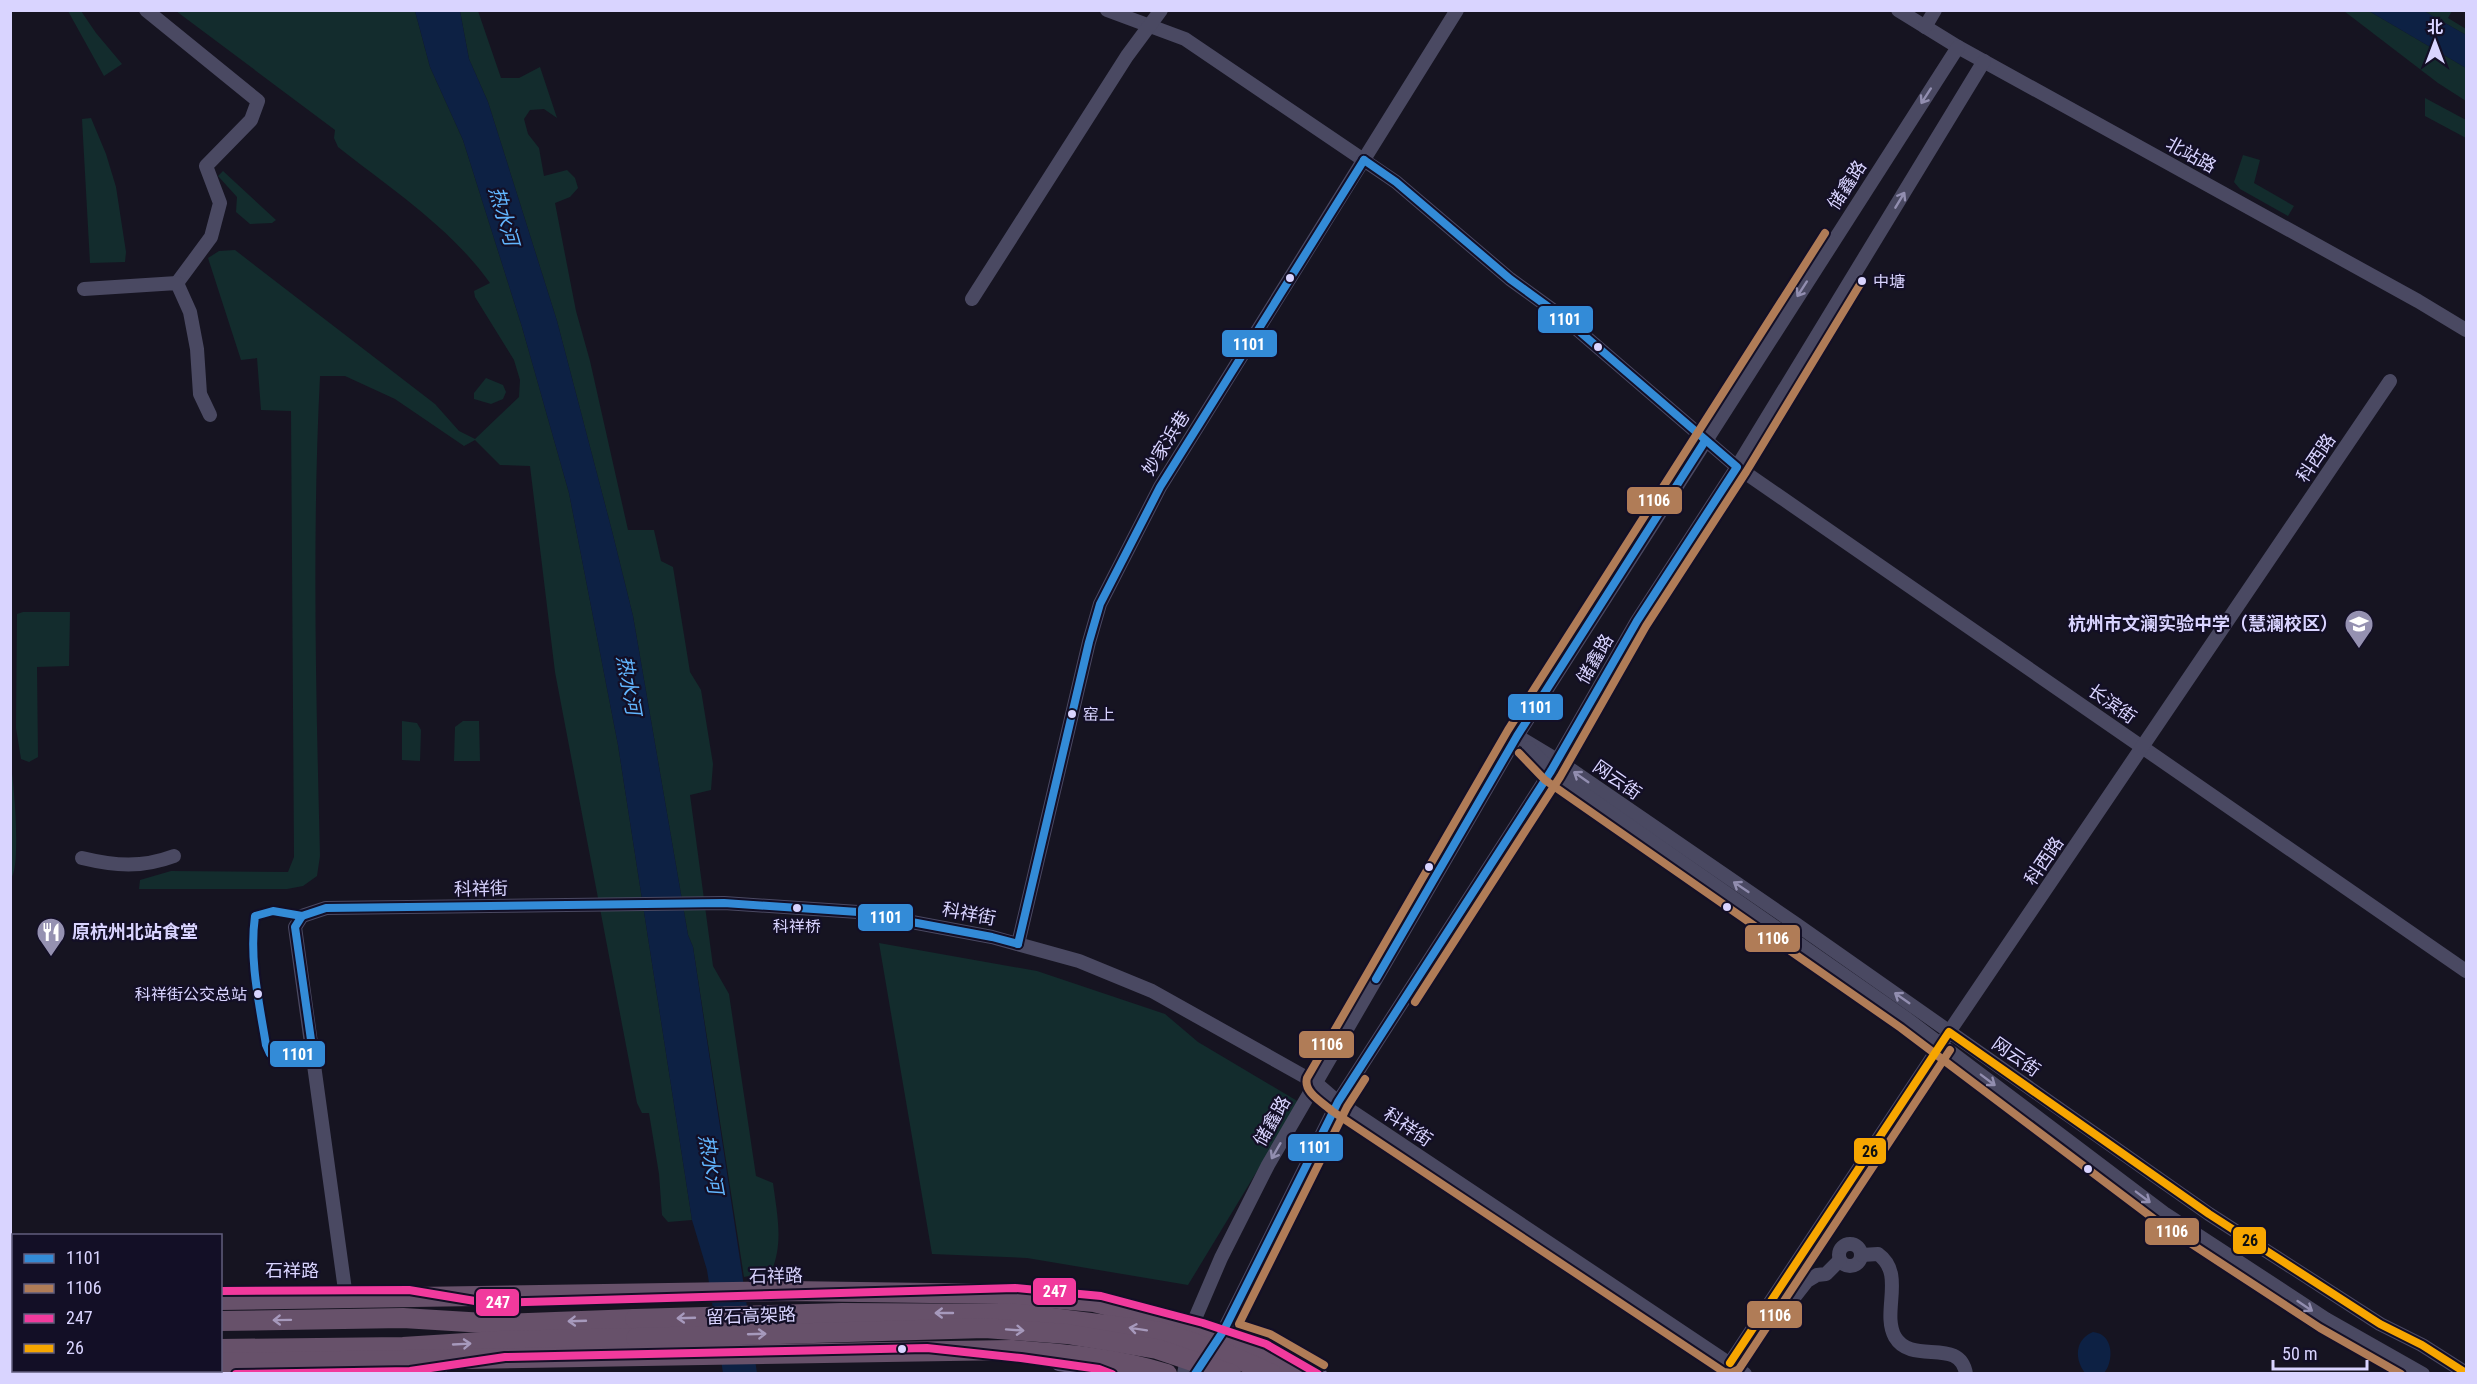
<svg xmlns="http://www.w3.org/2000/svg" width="2477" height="1384" font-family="'Roboto Condensed','Noto Sans SC',sans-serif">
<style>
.green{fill:#132c2d}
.water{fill:#0d2144}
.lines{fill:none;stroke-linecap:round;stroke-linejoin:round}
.minor{stroke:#4a4962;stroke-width:14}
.major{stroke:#5e5373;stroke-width:16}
.highway{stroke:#67516a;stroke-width:20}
.highway-bridge{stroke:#67516a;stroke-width:20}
.bus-1-casing{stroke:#130f26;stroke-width:12}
.bus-2-casing{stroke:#130f26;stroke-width:12}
.bus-3-casing{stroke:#130f26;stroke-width:12}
.bus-4-casing{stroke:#130f26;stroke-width:12}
.bus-1{stroke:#338bd7;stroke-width:8}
.bus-2{stroke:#b07c57;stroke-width:8}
.bus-3{stroke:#f13a9d;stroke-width:8}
.bus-4{stroke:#f7a600;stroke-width:8}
.oneway{stroke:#928eb0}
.oneway2{stroke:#a699bc}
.bus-dot{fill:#d9d4ff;stroke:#130f26;stroke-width:2}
.labels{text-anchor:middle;stroke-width:4.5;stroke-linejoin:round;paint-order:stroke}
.bus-label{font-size:16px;fill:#d9d4ff;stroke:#130f26;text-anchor:start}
.street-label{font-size:18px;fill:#d9d4ff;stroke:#130f26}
.poi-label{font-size:18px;font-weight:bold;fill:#d9d4ff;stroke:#130f26;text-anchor:end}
.water-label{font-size:20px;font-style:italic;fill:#62b6ff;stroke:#130f26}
.line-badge{stroke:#130f26;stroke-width:2}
.badge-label{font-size:16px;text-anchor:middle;font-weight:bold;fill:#fff}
.pale-badge-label{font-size:16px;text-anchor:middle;font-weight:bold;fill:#111}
</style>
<rect width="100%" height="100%" fill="#161421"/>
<g class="green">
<path d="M68,11h13l15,22 26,31 -18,12z"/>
<path d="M176,11h239l15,56 33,73 59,187 47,166 49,252 74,475 -24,2 -6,-7 -3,-41 -10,-61h-7l-5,-10 -82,-431 -25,-206 -30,-1 -25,-25 -11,6 -69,-47 -50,-23h-25c-8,160 -4,320 0,480l-3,20 -14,10 -16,3h-148l1,-9 31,-9 117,1 6,-15 -3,-446 -30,-1 -4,-52 -16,2 -33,-102 11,-7 16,-1 200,154 24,27 16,8 44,-42 1,-17 -6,-20 -39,-63 -1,-6 16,-8c-40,-56 -99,-94 -152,-136l-4,-9 1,-8z"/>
<path d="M460,11h18l23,67h18l21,-11 17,51 -13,-9 -14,1 -6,9 4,15 11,14 5,28 23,-6 8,8 3,10 -8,9 -15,6 21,108 14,50 38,169h26l7,31 12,6 17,105 11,18 12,74 -2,26 -21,5 23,171 16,28 27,182 17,7c4,31 11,60 -2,89l-27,5 -51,-330 -5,-12 -55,-319 -21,-85 -55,-210 -69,-219 -19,-43z"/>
<path d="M2344,11h25l97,57v33l-28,-18z"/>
<path d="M2424,11h28l-4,7 18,11v6z"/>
<path d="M2425,98l41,22v18l-41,-22z"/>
<path d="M91,118l15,36 10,33 10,65 -1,10 -35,1 -8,-144z"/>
<path d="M2243,155l17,5 -6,23 40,23 -6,10 -48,-27 -6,-7z"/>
<path d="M223,171l53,49 -4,3 -22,1 -14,-12 1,-15 -19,-21z"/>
<path d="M486,378l17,7 3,7 -3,7 -12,5 -17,-5v-6z"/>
<path d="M23,612h47l-1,54 -32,1 1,90 -9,5 -8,-3 -5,-31 1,-114z"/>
<path d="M402,721l15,2 4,7 -1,31 -18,-1z"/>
<path d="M463,721h16l1,40h-26l1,-34z"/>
<path d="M11,766c3,18 10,100 0,112z"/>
<path d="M879,943l158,28 128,43 33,28 101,60 -111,183 -161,-27 -95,-4z"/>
</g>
<g class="water">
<path d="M415,11h45l9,48 19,43 69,219 55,210 21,85 55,319 5,12 64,426h-34l-16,-103 -15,-50 -74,-475 -49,-252 -47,-166 -59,-187 -33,-73z"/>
<path d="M2369,11h55l42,24v33z"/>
<path d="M2093,1332c21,2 21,29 11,41h-19c-11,-14 -10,-34 8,-41z"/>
</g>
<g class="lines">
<g class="minor">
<path d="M146,10l112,91 -7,19 -45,46 14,37 -9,34 -34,46"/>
<path d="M1107,10l78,29 211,143 114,97 55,40 172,148 729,504"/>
<path d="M1898,10l60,37 460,254 48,29"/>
<path d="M1925,27l10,-17"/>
<path d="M84,289l93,-6 13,29 7,37 3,45 10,21"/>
<path d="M972,299l155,-243 34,-46"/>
<path d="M1517,736l40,24 239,164 413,290 171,110 42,21 44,28"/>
<path d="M1529,748l22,23 356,248 257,194 162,106 97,55"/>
<path d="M82,858c33,8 60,10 92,-2"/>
<path d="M1018,944l71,-302 11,-38 60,-117 297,-477"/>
<circle cx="1850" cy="1255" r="11"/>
<path d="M1862,1255l16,-1c28,20 3,58 17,83 17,29 65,-1 71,37"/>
<path d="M345,1290l-50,-363 7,-11 24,-8 398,-5 134,9 134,25 87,24 73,30 164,92 22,19 407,272"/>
<path d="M1789,1304l18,-23 10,-6 9,-1 14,-14"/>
<path d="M1730,1363l219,-331 441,-651"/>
<path d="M1184,1374l10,-53 27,-63 47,-93 249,-429 441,-689"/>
<path d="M1195,1374l29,-44 114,-228 213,-331 86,-150 100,-154 247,-406"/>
</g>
<g class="major">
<path d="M10,1293h4"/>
<path d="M1292,1358l27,16"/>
<path d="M1059,1363l40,6 15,5"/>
<path d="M201,1374l209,-3 31,-5"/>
</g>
<g class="highway">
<path d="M10,1315h4"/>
<path d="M220,1321l183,-3 98,6 134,-5"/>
<path d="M220,1349l183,-2 94,-6 139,-3"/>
<path d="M10,1364h4"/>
<path d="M92,1370l38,4"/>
<path d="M214,1373l29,-9"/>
</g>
<g class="highway-bridge">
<path d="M220,1300l569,-9 212,3 93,8 86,22 79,27 43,23"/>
<path d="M635,1319l207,-6 178,1 141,18 68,23 43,19"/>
<path d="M636,1338l349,-10 82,6 90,15 74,25"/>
<path d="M220,1363l792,-13c52,4 105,8 155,24"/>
</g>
<g class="bus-1-casing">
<g id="bus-1">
<path d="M273,911l29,5 -7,11 18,127h-43l-4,-9c-7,-43 -17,-86 -11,-129z"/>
<path d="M302,916l24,-8 398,-5 134,9 134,25 26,7"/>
<path d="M1018,944l71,-302 11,-38 60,-117 204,-327"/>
<path d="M1376,979l141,-243 188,-295"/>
<path d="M1195,1374l29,-44 114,-228 213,-331 86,-150 100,-154 -172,-148 -55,-40 -114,-97 -32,-22"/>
</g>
</g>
<g class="bus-2-casing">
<g id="bus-2">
<path d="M1825,233l-317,497 -201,348c-4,14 15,24 25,33l392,261 7,1 8,-4 211,-319"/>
<path d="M1519,753l26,27 356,248 257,194 162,106 81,46"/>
<path d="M1415,1002l145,-225 86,-151 100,-154 116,-191"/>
<path d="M1324,1365l-54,-31 -31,-10 108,-217 18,-28"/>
</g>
</g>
<g class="bus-3-casing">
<g id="bus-3">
<path d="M220,1291l189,-1 78,13 528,-15 86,8 102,27 63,21 52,30"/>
<path d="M236,1374l174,-3 95,-14 422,-9 94,10 78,11 13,5"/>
</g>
</g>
<g class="bus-4-casing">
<path id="bus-4" d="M1730,1363l219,-331 260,182 171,110 42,21 44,28"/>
</g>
<use href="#bus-1" class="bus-1"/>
<use href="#bus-2" class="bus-2"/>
<use href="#bus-3" class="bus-3"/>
<use href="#bus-4" class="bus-4"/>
</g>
<defs><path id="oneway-shaft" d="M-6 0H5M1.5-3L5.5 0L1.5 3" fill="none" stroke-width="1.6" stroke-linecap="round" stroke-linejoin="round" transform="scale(1.5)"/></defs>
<g class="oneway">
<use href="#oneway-shaft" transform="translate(1926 96) rotate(123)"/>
<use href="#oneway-shaft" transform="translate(1900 200) rotate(-59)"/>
<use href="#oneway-shaft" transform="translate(1802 289) rotate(123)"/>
<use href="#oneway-shaft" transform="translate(1581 777) rotate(-145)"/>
<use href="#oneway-shaft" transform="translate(1741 887) rotate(-146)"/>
<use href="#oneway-shaft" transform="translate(1902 998) rotate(-145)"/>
<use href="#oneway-shaft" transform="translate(1988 1080) rotate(37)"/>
<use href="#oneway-shaft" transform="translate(1276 1151) rotate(120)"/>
<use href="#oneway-shaft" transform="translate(2143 1197) rotate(37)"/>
<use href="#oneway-shaft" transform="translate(2305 1306) rotate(34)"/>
</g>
<g class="oneway2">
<use href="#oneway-shaft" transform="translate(944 1313) rotate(-180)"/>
<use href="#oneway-shaft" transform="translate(686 1318) rotate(178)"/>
<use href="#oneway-shaft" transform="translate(282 1320) rotate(179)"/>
<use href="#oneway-shaft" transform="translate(577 1321) rotate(178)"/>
<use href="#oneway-shaft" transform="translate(1138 1329) rotate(-171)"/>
<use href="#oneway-shaft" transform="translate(1015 1330) rotate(4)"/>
<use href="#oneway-shaft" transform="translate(757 1334) rotate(-2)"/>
<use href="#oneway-shaft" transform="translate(462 1344) rotate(-3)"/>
</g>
<defs>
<g id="school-pin" transform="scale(1.5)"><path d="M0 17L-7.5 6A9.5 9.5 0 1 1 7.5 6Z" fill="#9591b1" stroke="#130f26"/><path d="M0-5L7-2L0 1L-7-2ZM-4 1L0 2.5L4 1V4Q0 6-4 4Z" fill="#fff"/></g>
<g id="restaurant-pin" transform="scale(1.5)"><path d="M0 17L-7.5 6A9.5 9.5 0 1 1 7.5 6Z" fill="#9591b1" stroke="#130f26"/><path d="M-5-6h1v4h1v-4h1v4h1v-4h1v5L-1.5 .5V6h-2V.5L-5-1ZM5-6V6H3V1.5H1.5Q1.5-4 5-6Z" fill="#fff"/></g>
</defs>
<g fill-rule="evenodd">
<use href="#school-pin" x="2359" y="624"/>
<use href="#restaurant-pin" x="51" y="932"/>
</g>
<g class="bus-dot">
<circle cx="1290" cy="278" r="5"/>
<circle cx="1862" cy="281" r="5"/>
<circle cx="1598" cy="347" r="5"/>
<circle cx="1072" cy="714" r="5"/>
<circle cx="1429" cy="867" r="5"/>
<circle cx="1727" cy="907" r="5"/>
<circle cx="797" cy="908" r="5"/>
<circle cx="258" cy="994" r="5"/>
<circle cx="2088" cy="1169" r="5"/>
<circle cx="902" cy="1349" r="5"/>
</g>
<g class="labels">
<g class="bus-label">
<text x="1873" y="287">中塘</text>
<text x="1083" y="720">窑上</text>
<text x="797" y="932" text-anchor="middle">科祥桥</text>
<text x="247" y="1000" text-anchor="end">科祥街公交总站</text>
</g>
<g class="street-label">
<text transform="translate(2191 155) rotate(29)" y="6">北站路</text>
<text transform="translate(1847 185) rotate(-57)" y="6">储鑫路</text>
<text transform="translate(1166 443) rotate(-58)" y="6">妙家浜巷</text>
<text transform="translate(2316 458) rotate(-56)" y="6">科西路</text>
<text transform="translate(1595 659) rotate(-60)" y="6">储鑫路</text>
<text transform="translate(2112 704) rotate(35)" y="6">长滨街</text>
<text transform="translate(1617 780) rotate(35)" y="6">网云街</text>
<text transform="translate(2044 861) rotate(-56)" y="6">科西路</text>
<text transform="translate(481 889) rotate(-1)" y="6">科祥街</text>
<text transform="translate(969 914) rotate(11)" y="6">科祥街</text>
<text transform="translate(2016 1057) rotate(35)" y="6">网云街</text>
<text transform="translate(1272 1121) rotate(-60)" y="6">储鑫路</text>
<text transform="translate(1408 1127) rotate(34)" y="6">科祥街</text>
<text x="292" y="1277">石祥路</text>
<text transform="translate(776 1276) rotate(-1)" y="6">石祥路</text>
<text transform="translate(751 1316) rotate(-2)" y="6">留石高架路</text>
</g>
<g class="poi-label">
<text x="2338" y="630">杭州市文澜实验中学（慧澜校区）</text>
<text x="72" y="938" text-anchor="start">原杭州北站食堂</text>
</g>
<g class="water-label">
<text transform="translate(504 216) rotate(74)" y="7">热水河</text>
<text transform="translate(629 685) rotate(80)" y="7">热水河</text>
<text transform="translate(711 1164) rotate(80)" y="7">热水河</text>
</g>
</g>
<g class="line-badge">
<rect x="1537" y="305" width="57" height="29" rx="6" fill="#338bd7"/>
<rect x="1221" y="329" width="57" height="29" rx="6" fill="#338bd7"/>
<rect x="1626" y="486" width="57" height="29" rx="6" fill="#b07c57"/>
<rect x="1507" y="693" width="57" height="28" rx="6" fill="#338bd7"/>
<rect x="857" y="903" width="57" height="29" rx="6" fill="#338bd7"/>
<rect x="1744" y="924" width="57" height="29" rx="6" fill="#b07c57"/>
<rect x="1298" y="1030" width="57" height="29" rx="6" fill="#b07c57"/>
<rect x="269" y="1040" width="57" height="28" rx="6" fill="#338bd7"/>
<rect x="1287" y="1133" width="57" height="29" rx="6" fill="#338bd7"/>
<rect x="1853" y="1137" width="34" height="28" rx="6" fill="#f7a600"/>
<rect x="2144" y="1217" width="56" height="29" rx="6" fill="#b07c57"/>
<rect x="2232" y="1226" width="35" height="29" rx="6" fill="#f7a600"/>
<rect x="1032" y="1277" width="45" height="29" rx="6" fill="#f13a9d"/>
<rect x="475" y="1288" width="45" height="29" rx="6" fill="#f13a9d"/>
<rect x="1746" y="1300" width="57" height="29" rx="6" fill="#b07c57"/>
</g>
<g class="badge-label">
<text x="1565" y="325">1101</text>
<text x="1249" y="350">1101</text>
<text x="1654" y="506">1106</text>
<text x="1536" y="713">1101</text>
<text x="886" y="923">1101</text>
<text x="1773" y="944">1106</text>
<text x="1327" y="1050">1106</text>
<text x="298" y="1060">1101</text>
<text x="1315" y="1153">1101</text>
<text x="2172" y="1237">1106</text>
<text x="1055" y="1297">247</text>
<text x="498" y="1308">247</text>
<text x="1775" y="1321">1106</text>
</g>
<g class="pale-badge-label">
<text x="1870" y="1157">26</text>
<text x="2250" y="1246">26</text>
</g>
<rect width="2477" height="1384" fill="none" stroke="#d9d4ff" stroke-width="24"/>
<rect x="12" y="1234" width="210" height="138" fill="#130f26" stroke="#625e7d" stroke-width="1.5"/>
<rect x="24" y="1254" width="30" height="9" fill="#338bd7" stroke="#625e7d" stroke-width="1.5"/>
<text x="66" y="1264" font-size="18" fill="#d9d4ff">1101</text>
<rect x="24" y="1284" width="30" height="9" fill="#b07c57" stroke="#625e7d" stroke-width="1.5"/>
<text x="66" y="1294" font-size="18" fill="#d9d4ff">1106</text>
<rect x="24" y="1314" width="30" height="9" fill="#f13a9d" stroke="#625e7d" stroke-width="1.5"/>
<text x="66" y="1324" font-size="18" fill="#d9d4ff">247</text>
<rect x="24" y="1344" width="30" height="9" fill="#f7a600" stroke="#625e7d" stroke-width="1.5"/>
<text x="66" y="1354" font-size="18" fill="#d9d4ff">26</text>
<g transform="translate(2435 42)" stroke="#130f26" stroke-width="4.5" paint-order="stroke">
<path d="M0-4.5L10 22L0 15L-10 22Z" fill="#d9d4ff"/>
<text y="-9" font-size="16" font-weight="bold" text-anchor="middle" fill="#d9d4ff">北</text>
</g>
<path d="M2273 1360v9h94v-9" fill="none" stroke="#d9d4ff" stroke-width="3"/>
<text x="2282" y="1360" font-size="18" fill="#d9d4ff" stroke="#130f26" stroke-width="4.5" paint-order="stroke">50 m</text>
</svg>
